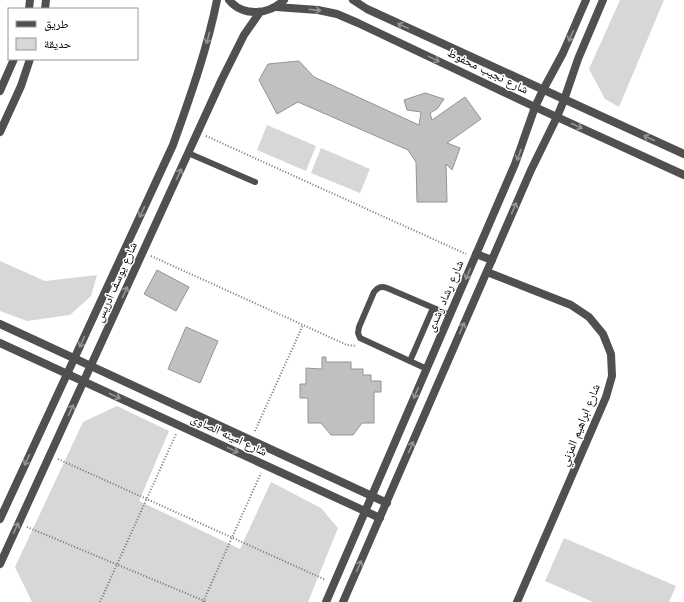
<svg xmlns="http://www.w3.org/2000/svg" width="684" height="602" font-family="Jost,'Noto Naskh Arabic',sans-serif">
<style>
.green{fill:#d7d7d7}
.building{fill:#c0c0c0;stroke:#949494}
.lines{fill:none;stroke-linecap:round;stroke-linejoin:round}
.path{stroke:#727272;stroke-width:2;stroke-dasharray:1 2;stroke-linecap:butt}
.service{stroke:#505050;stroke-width:6}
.minor{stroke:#505050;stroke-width:8}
.oneway{stroke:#969696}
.labels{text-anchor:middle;stroke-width:3;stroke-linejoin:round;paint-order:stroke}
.street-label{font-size:12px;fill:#000;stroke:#fff}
</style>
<rect width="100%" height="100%" fill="#fff"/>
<g class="green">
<path d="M620,0h44l-45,107 -14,-8 -16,-30z"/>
<path d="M267,125l49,21 -10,25 -49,-21z"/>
<path d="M321,148l49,21 -10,24 -49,-20z"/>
<path d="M0,261l45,20 52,-6 -6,21 -21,19 -43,6 -27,-10z"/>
<path d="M117,406l52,25 -30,70 101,48 31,-67 50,26 17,20 -30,74h-276l-17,-35 68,-145z"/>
<path d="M564,538l112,48 -7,16h-76l-48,-21z"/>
</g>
<g class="building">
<path d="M299,61l15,16 105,48 2,-13 -14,-2 -3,-10 21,-7 19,6 -7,10 -7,4 2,7 33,-23 16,22 -34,24 13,5 -8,22 -6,-6 1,38h-30l-1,-40 -8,-12 -110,-48 -21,12 -18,-34 9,-16z"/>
<path d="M157,270l32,17 -13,24 -32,-17z"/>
<path d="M186,327l32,14 -18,42 -32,-14z"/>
<path d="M322,357h4v5h25v7h12v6h8v6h10v11h-7v31h-12l-9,12h-22l-10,-12h-13v-25h-8v-14h6v-16l16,1z"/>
</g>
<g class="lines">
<g class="path">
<path d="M206,136l260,118"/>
<path d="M151,256l196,89 9,1"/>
<path d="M255,431l48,-106"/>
<path d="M58,459l268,121"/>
<path d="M27,527l180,75"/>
<path d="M100,602l76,-168"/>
<path d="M203,602l58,-129"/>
</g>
<g class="service">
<path d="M188,153l67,29"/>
<path d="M410,361l23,-53"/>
<path d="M427,369l-67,-31 -2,-5 1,-6 15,-35c4,-5 7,-6 13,-4l63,27"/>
</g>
<g class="minor">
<path d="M229,0c14,17 40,15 55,0"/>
<path d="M353,0l14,9 317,145"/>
<path d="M276,7l42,3 19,4 21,9 177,84 149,68"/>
<path d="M29,9l1,-9"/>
<path d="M45,9l1,-9"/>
<path d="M0,91l14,-32"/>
<path d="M0,132l21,-46 9,-27"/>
<path d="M476,254l16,6"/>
<path d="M487,272l84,33 18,12 14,17 8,20 1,22 -6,21 -89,205"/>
<path d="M0,324l387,179"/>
<path d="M0,343l380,175"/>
<path d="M0,519l173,-374c17,-48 34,-95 44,-145"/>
<path d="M0,564l222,-485 22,-44 16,-23"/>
<path d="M326,602l189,-438 20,-57 8,-17 20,-37 23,-53"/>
<path d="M343,602l188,-432 26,-53 7,-17 14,-41 25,-59"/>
</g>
</g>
<defs><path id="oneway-shaft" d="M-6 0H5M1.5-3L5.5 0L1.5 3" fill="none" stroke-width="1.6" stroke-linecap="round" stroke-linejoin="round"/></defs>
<g class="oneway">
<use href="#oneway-shaft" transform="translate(315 10) rotate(7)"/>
<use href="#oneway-shaft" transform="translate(403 26) rotate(-155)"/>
<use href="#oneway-shaft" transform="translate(571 36) rotate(114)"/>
<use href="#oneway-shaft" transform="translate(208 38) rotate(105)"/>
<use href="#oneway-shaft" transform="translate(434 59) rotate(26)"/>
<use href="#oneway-shaft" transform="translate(577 126) rotate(25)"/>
<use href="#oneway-shaft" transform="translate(649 138) rotate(-156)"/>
<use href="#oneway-shaft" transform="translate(519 155) rotate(110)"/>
<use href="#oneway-shaft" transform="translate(179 174) rotate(-66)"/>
<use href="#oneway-shaft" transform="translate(514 208) rotate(-67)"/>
<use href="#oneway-shaft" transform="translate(142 212) rotate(115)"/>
<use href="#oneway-shaft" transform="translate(468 274) rotate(113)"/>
<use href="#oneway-shaft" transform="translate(125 292) rotate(-66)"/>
<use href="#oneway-shaft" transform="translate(462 328) rotate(-67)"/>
<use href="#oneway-shaft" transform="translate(82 342) rotate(115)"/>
<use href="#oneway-shaft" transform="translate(416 393) rotate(113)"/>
<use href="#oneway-shaft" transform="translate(115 396) rotate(25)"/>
<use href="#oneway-shaft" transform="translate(71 410) rotate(-65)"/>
<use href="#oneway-shaft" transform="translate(411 447) rotate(-67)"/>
<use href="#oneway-shaft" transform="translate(233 450) rotate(25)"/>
<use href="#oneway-shaft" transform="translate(27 460) rotate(115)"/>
<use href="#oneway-shaft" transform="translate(16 528) rotate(-65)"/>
<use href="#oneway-shaft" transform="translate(359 566) rotate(-66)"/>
</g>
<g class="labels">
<g class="street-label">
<text transform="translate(488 71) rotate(26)" y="4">شارع نجيب محفوظ</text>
<text transform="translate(116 282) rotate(-66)" y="4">شارع يوسف ادريس</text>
<text transform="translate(445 296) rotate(-67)" y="4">شارع رشاد رشدى</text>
<text transform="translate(580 425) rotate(-68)" y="4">شارع ابراهيم المزني</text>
<text transform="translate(229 435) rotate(25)" y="4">شارع امينه الصاوى</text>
</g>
</g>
<rect x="8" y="8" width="130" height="52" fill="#ffffff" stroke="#999999"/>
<rect x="16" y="21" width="20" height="6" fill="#505050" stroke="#999999"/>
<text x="44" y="28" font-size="12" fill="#000000">طريق</text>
<rect x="16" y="38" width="20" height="12" fill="#d7d7d7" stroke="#999999"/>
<text x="44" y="48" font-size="12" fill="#000000">حديقة</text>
</svg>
